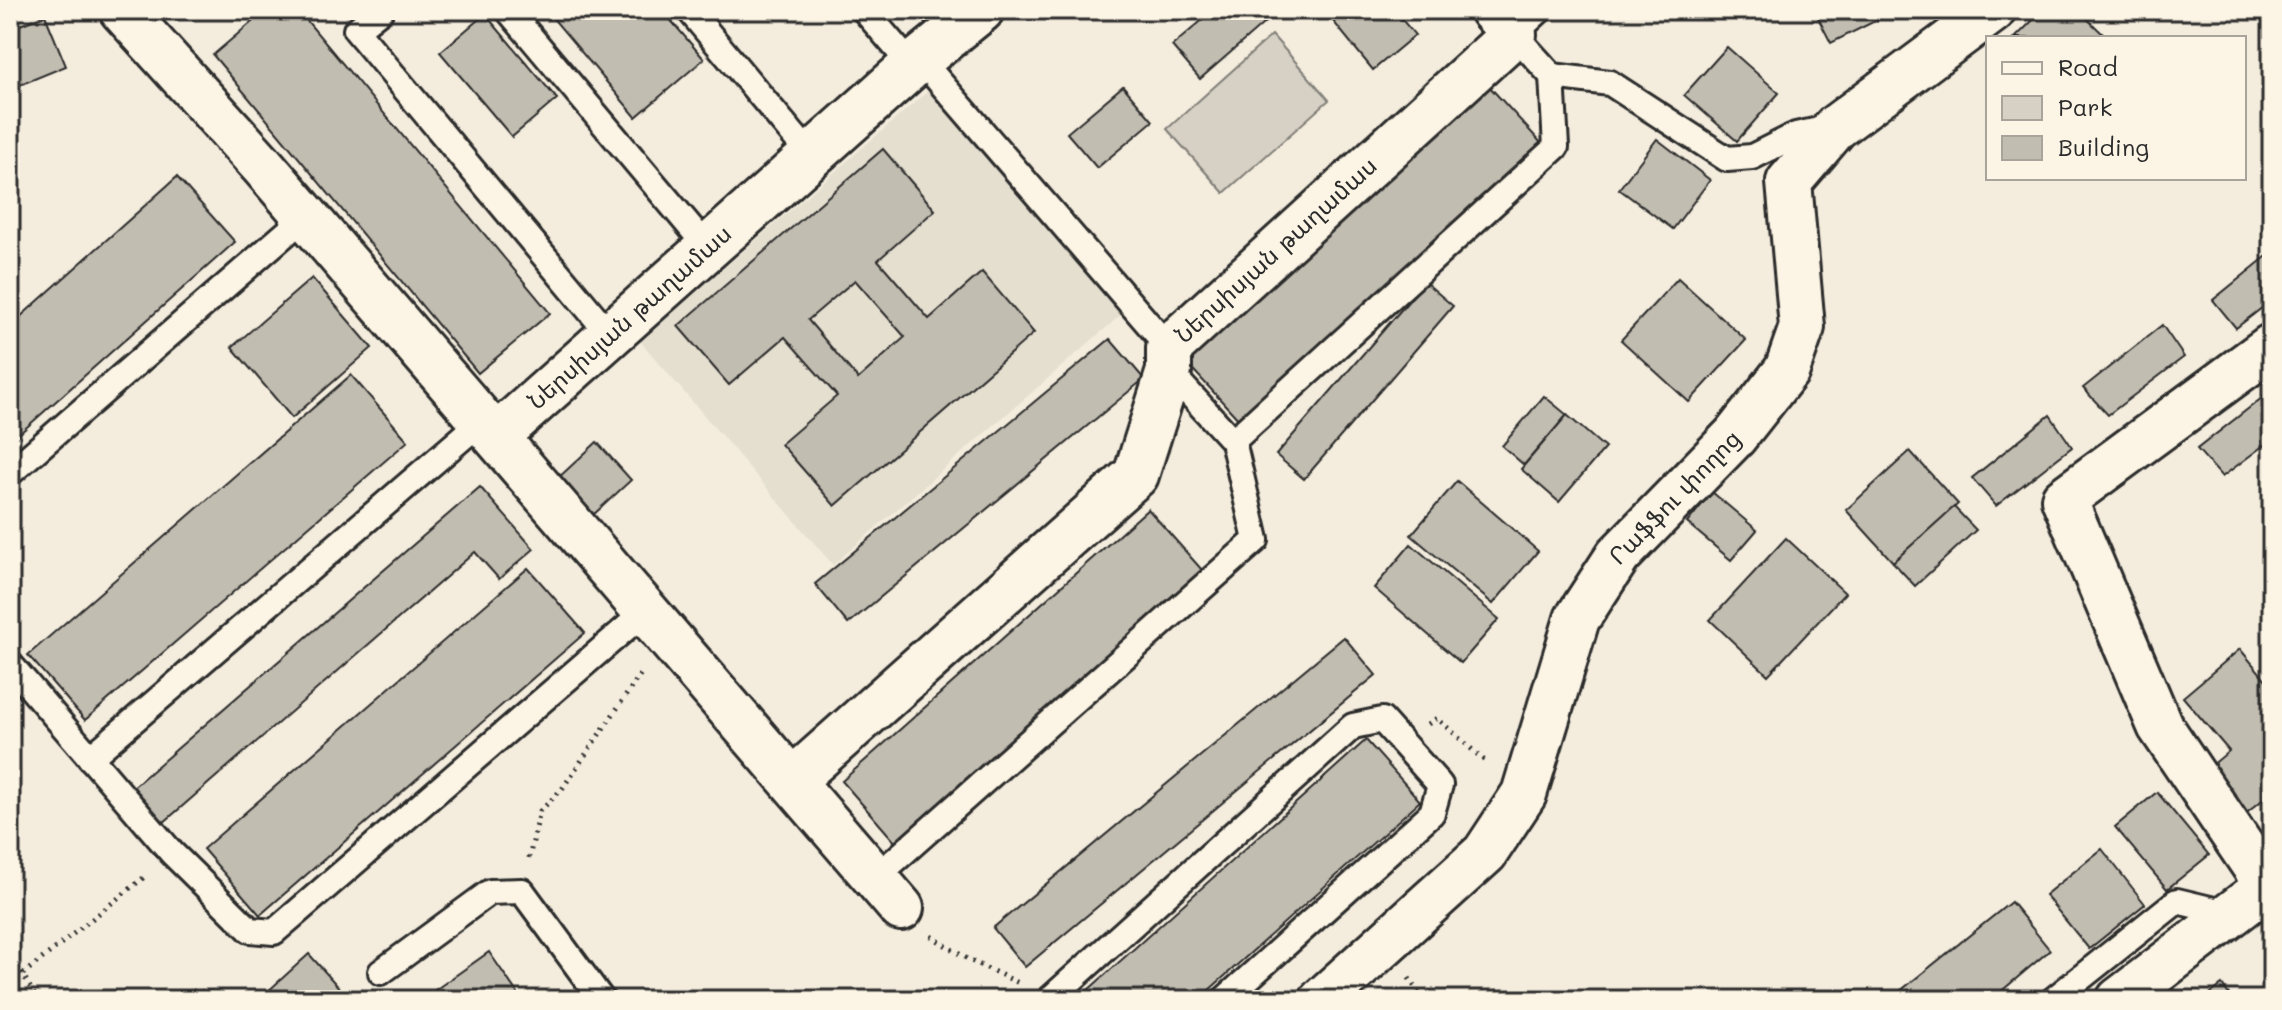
<svg xmlns="http://www.w3.org/2000/svg" width="2282" height="1010" font-family="Mali,'Noto Sans Armenian',sans-serif">
<style>
.built{fill:#e5dfd0}
.green{fill:#d6d1c4;stroke:#807e78;stroke-width:2}
.building{fill:#c2bdb1;stroke:#2b2b2b;stroke-width:2;fill-rule:evenodd}
.lines{fill:none;stroke-linecap:round;stroke-linejoin:round}
.lane-casing{stroke:#2b2b2b;stroke-width:30}
.street-casing{stroke:#2b2b2b;stroke-width:50}
.path{stroke:#2b2b2b;stroke-width:5;stroke-dasharray:2 6;stroke-linecap:butt}
.lane{stroke:#fcf5e5;stroke-width:24}
.street{stroke:#fcf5e5;stroke-width:44}
.labels{text-anchor:middle;stroke-width:7;stroke-linejoin:round;paint-order:stroke}
.street-label{font-size:24px;fill:#2b2b2b;stroke:#fcf5e5}
</style>
<rect width="100%" height="100%" fill="#f4edde"/>
<filter id="ink" filterUnits="userSpaceOnUse"><feTurbulence type="fractalNoise" baseFrequency=".0125" numOctaves="2"/><feDisplacementMap in="SourceGraphic" scale="16" xChannelSelector="R" yChannelSelector="G"/><feConvolveMatrix kernelMatrix="1 2 1 2 8 2 1 2 1" color-interpolation-filters="sRGB"/></filter>
<g filter="url(#ink)">
<path class="built" d="M929,90l193,224 -289,251 -193,-224z"/>
<path class="green" d="M1272,35l57,65 -105,93 -57,-64z"/>
<g class="building">
<path d="M266,10h32l252,303 -72,60 -265,-318z"/>
<path d="M546,10h116l42,49 -68,58z"/>
<path d="M943,10l3,3 -17,15 -15,-17z"/>
<path d="M1214,10h49l7,8 -70,61 -28,-33z"/>
<path d="M1324,10h70l21,25 -42,35z"/>
<path d="M1814,10h83l-66,33z"/>
<path d="M2043,10h35l25,24 -4,4h-84z"/>
<path d="M485,14l72,85 -45,38 -72,-85z"/>
<path d="M45,15l21,51 -56,23v-60z"/>
<path d="M1727,47l52,46 -42,48 -53,-46z"/>
<path d="M1488,85l55,60 -303,276 -55,-60z"/>
<path d="M1123,86l30,35 -56,47 -30,-35z"/>
<path d="M1657,139l53,41 -37,49 -54,-40z"/>
<path d="M883,149l52,61 -57,50 51,59 53,-47 52,61 -199,173 -54,-62 56,-48 -52,-59 -56,48 -51,-59zM855,280l50,57 -47,42 -50,-59z"/>
<path d="M177,177l58,65 -225,200v-116z"/>
<path d="M2272,252v48l-36,28 -23,-28z"/>
<path d="M312,278l60,70 -80,70 -60,-71z"/>
<path d="M1678,278l68,62 -57,62 -68,-62z"/>
<path d="M1425,282l28,24 -149,173 -28,-24z"/>
<path d="M2162,325l22,32 -76,58 -25,-27z"/>
<path d="M1110,339l34,40 -296,245 -33,-40z"/>
<path d="M351,375l57,66 -323,279 -57,-65z"/>
<path d="M2272,390v49l-50,38 -25,-28z"/>
<path d="M1544,396l23,19 -43,50 -22,-19z"/>
<path d="M1567,415l38,33 -46,54 -38,-33z"/>
<path d="M2050,415l22,32 -76,59 -24,-28z"/>
<path d="M597,442l34,38 -39,36 -35,-37z"/>
<path d="M1910,451l48,53 -65,58 -47,-52z"/>
<path d="M1457,481l81,70 -45,53 -82,-69z"/>
<path d="M480,487l54,62 -35,30 -24,-27 -312,271 -30,-36z"/>
<path d="M1712,492l45,38 -26,30 -44,-37z"/>
<path d="M1954,507l22,23 -61,56 -22,-24z"/>
<path d="M1148,509l54,61 -307,272 -53,-61z"/>
<path d="M1786,538l59,55 -77,82 -58,-55z"/>
<path d="M1411,544l88,75 -38,44 -87,-75z"/>
<path d="M528,568l57,65 -325,282 -57,-66z"/>
<path d="M1344,637l32,38 -351,292 -32,-39z"/>
<path d="M2240,649l32,38v105l-29,24 -38,-45 24,-20 -46,-54z"/>
<path d="M1366,740l54,61 -222,199h-121z"/>
<path d="M2157,792l52,63 -42,34 -52,-62z"/>
<path d="M2102,849l43,55 -56,45 -44,-54z"/>
<path d="M2011,902l39,48 -59,50h-94l-3,-4z"/>
<path d="M489,952l33,48h-101z"/>
<path d="M309,954l41,46h-78l-6,-7z"/>
<path d="M2222,985l11,15h-31z"/>
</g>
<g class="lines">
<g class="lane-casing">
<g id="lane">
<path d="M381,10l-25,20 254,305"/>
<path d="M508,10l200,238"/>
<path d="M689,10l122,146"/>
<path d="M864,10l48,56"/>
<path d="M1540,10l-26,24 38,42 58,7 117,76 25,-2 44,-22 37,-8"/>
<path d="M920,59l249,289"/>
<path d="M1169,371l64,70"/>
<path d="M10,473l296,-257"/>
<path d="M10,664l162,189 78,77 24,2 373,-322"/>
<path d="M90,758l393,-338"/>
<path d="M875,878l381,-338 -23,-99 323,-294 -4,-71"/>
<path d="M381,972l109,-80 32,-1 80,109"/>
<path d="M1049,1000l304,-274 29,-6 58,65 -8,28 -208,187"/>
<path d="M2053,1000l124,-99 54,13"/>
</g>
</g>
<g class="street-casing">
<g id="street">
<path d="M122,10l140,155 639,743"/>
<path id="s1" d="M497,436l415,-370 69,-56"/>
<path id="s2" d="M793,780l343,-305 33,-104v-23l345,-314 -22,-24"/>
<path d="M2268,886l-108,-160 -96,-227 208,-153"/>
<path id="s3" d="M1322,1000l163,-147 39,-59 53,-175 41,-63 117,-120 52,-66 15,-43 -13,-145 47,-55 157,-117"/>
<path d="M2119,1000l153,-117"/>
</g>
</g>
<g class="path">
<path d="M1428,724l9,-6 50,45"/>
<path d="M529,858l11,-47 22,-22 80,-117"/>
<path d="M931,936l38,24 52,24"/>
<path d="M10,951l27,49"/>
<path d="M23,974l124,-99"/>
<path d="M1409,978l14,22"/>
<path d="M180,1000l11,-9 22,2 6,7"/>
</g>
<use href="#lane" class="lane"/>
<use href="#street" class="street"/>
</g>
</g>
<g class="labels">
<g class="street-label">
<text dy="8" stroke="none"><textPath href="#s2" startOffset="736">Ներսիսյան թաղամաս</textPath></text>
<text dy="8" stroke="none"><textPath href="#s1" startOffset="178">Ներսիսյան թաղամաս</textPath></text>
<text dy="8" stroke="none"><textPath href="#s3" startOffset="630">Րաֆֆու փողոց</textPath></text>
</g>
</g>
<rect width="2282" height="1010" fill="none" stroke="#fcf5e5" stroke-width="40"/>
<rect x="20" y="20" width="2242" height="970" fill="none" stroke="#2b2b2b" stroke-width="3" filter="url(#ink)"/>
<rect x="1986" y="36" width="260" height="144" fill="#fcf5e5" stroke="#a8a49b" stroke-width="2"/>
<rect x="2002" y="62" width="40" height="12" fill="#fcf5e5" stroke="#a8a49b" stroke-width="2"/>
<text x="2058" y="76" font-size="24" fill="#2b2b2b">Road</text>
<rect x="2002" y="96" width="40" height="24" fill="#d6d1c4" stroke="#a8a49b" stroke-width="2"/>
<text x="2058" y="116" font-size="24" fill="#2b2b2b">Park</text>
<rect x="2002" y="136" width="40" height="24" fill="#c2bdb1" stroke="#a8a49b" stroke-width="2"/>
<text x="2058" y="156" font-size="24" fill="#2b2b2b">Building</text>
</svg>
